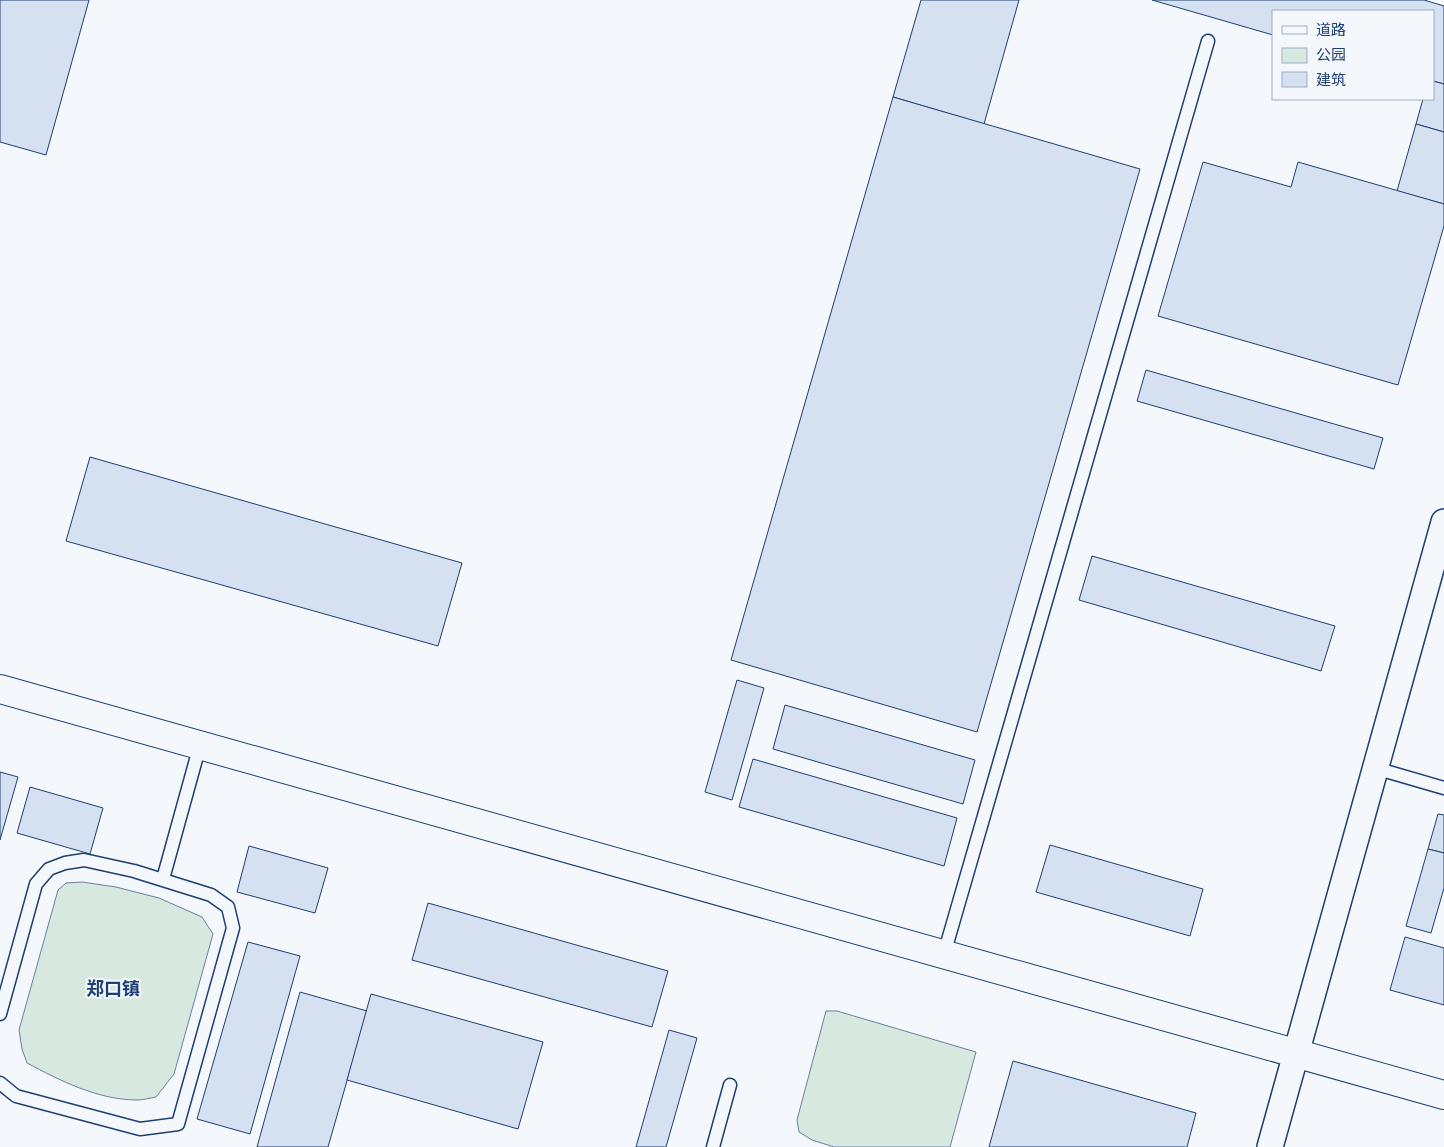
<svg xmlns="http://www.w3.org/2000/svg" width="1444" height="1147" font-family="Raleway,'Noto Sans SC',sans-serif">
<style>
.green{fill:#d7e8df;stroke:#687fa3}
.building{fill:#d5e0f0;stroke:#1d3f73}
.lines{fill:none;stroke-linecap:round;stroke-linejoin:round}
.lane-casing{stroke:#1d3f73;stroke-width:15}
.street-casing{stroke:#1d3f73;stroke-width:28}
.secondary-casing{stroke:#1d3f73;stroke-width:30}
.lane{stroke:#f4f7fb;stroke-width:12}
.street{stroke:#f4f7fb;stroke-width:25}
.secondary{stroke:#f4f7fb;stroke-width:28}
.labels{text-anchor:middle;stroke-width:4;stroke-linejoin:round;paint-order:stroke}
.district-label{font-size:18px;font-weight:bold;fill:#1d3f73;stroke:#f4f7fb}
</style>
<rect width="100%" height="100%" fill="#f4f7fb"/>
<g class="green">
<path d="M82,882l34,5 43,11 43,19 11,17 -39,140 -18,23c-6,1 -13,3 -19,3 -39,0 -78,-20 -110,-37l-5,-14 -3,-19 39,-140 8,-7z"/>
<path d="M826,1011h11l139,41 -26,95h-116l-22,-7 -13,-8 -2,-12z"/>
</g>
<g class="building">
<path d="M0,0h89l-43,155 -46,-13z"/>
<path d="M921,0h98l-35,124 -91,-27z"/>
<path d="M1152,0h272l20,6v78l-11,-3v-70h-160v24z"/>
<path d="M1433,81l11,3v48l-28,-8 7,-25h10z"/>
<path d="M893,97l247,72 -163,563 -246,-72z"/>
<path d="M1416,124l28,8v72l-47,-13z"/>
<path d="M1203,162l88,25 7,-25 146,42v22l-46,159 -240,-69z"/>
<path d="M1146,370l237,68 -9,31 -237,-68z"/>
<path d="M90,457l372,106 -24,83 -372,-105z"/>
<path d="M1092,556l243,70 -14,45 -242,-71z"/>
<path d="M737,680l27,8 -32,112 -27,-8z"/>
<path d="M785,705l190,55 -12,44 -190,-55z"/>
<path d="M753,759l204,59 -13,48 -205,-59z"/>
<path d="M0,772l18,5 -18,63z"/>
<path d="M30,787l73,21 -13,46 -73,-21z"/>
<path d="M1438,814l6,1v38l-16,-4z"/>
<path d="M1050,845l153,44 -13,47 -154,-44z"/>
<path d="M249,846l79,22 -13,45 -78,-21z"/>
<path d="M1428,849l16,4v35l-13,45 -25,-7z"/>
<path d="M428,903l240,68 -16,56 -240,-67z"/>
<path d="M1405,937l39,11v57l-54,-15z"/>
<path d="M248,942l52,14 -50,178 -53,-15z"/>
<path d="M300,992l67,19 -39,136h-71z"/>
<path d="M371,994l172,48 -25,87 -171,-49z"/>
<path d="M669,1030l28,8 -31,109h-30z"/>
<path d="M1013,1061l183,52 -9,34h-198z"/>
</g>
<g class="lines">
<g class="lane-casing">
<g id="lane">
<path d="M1375,768l69,20"/>
<path d="M163,879l37,-134"/>
<path d="M944,954l264,-913"/>
<path d="M0,1014l36,-130 13,-15 16,-6 19,-3 50,11 77,24 17,12 5,21 -55,196 -38,5 -124,-33 -16,-13"/>
<path d="M713,1147l17,-62"/>
</g>
</g>
<g class="street-casing">
<path id="street" d="M1270,1147l174,-625"/>
</g>
<g class="secondary-casing">
<path id="secondary" d="M0,689l1444,406"/>
</g>
<use href="#lane" class="lane"/>
<use href="#street" class="street"/>
<use href="#secondary" class="secondary"/>
</g>
<g class="labels">
<g class="district-label">
<text x="113" y="995">郑口镇</text>
</g>
</g>
<rect x="1272" y="10" width="162" height="90" fill="#f4f7fb" stroke="#9eadc5"/>
<rect x="1282" y="26" width="25" height="8" fill="#f4f7fb" stroke="#9eadc5"/>
<text x="1316" y="35" font-size="15" fill="#1d3f73">道路</text>
<rect x="1282" y="48" width="25" height="15" fill="#d7e8df" stroke="#9eadc5"/>
<text x="1316" y="60" font-size="15" fill="#1d3f73">公园</text>
<rect x="1282" y="72" width="25" height="15" fill="#d5e0f0" stroke="#9eadc5"/>
<text x="1316" y="85" font-size="15" fill="#1d3f73">建筑</text>
</svg>
